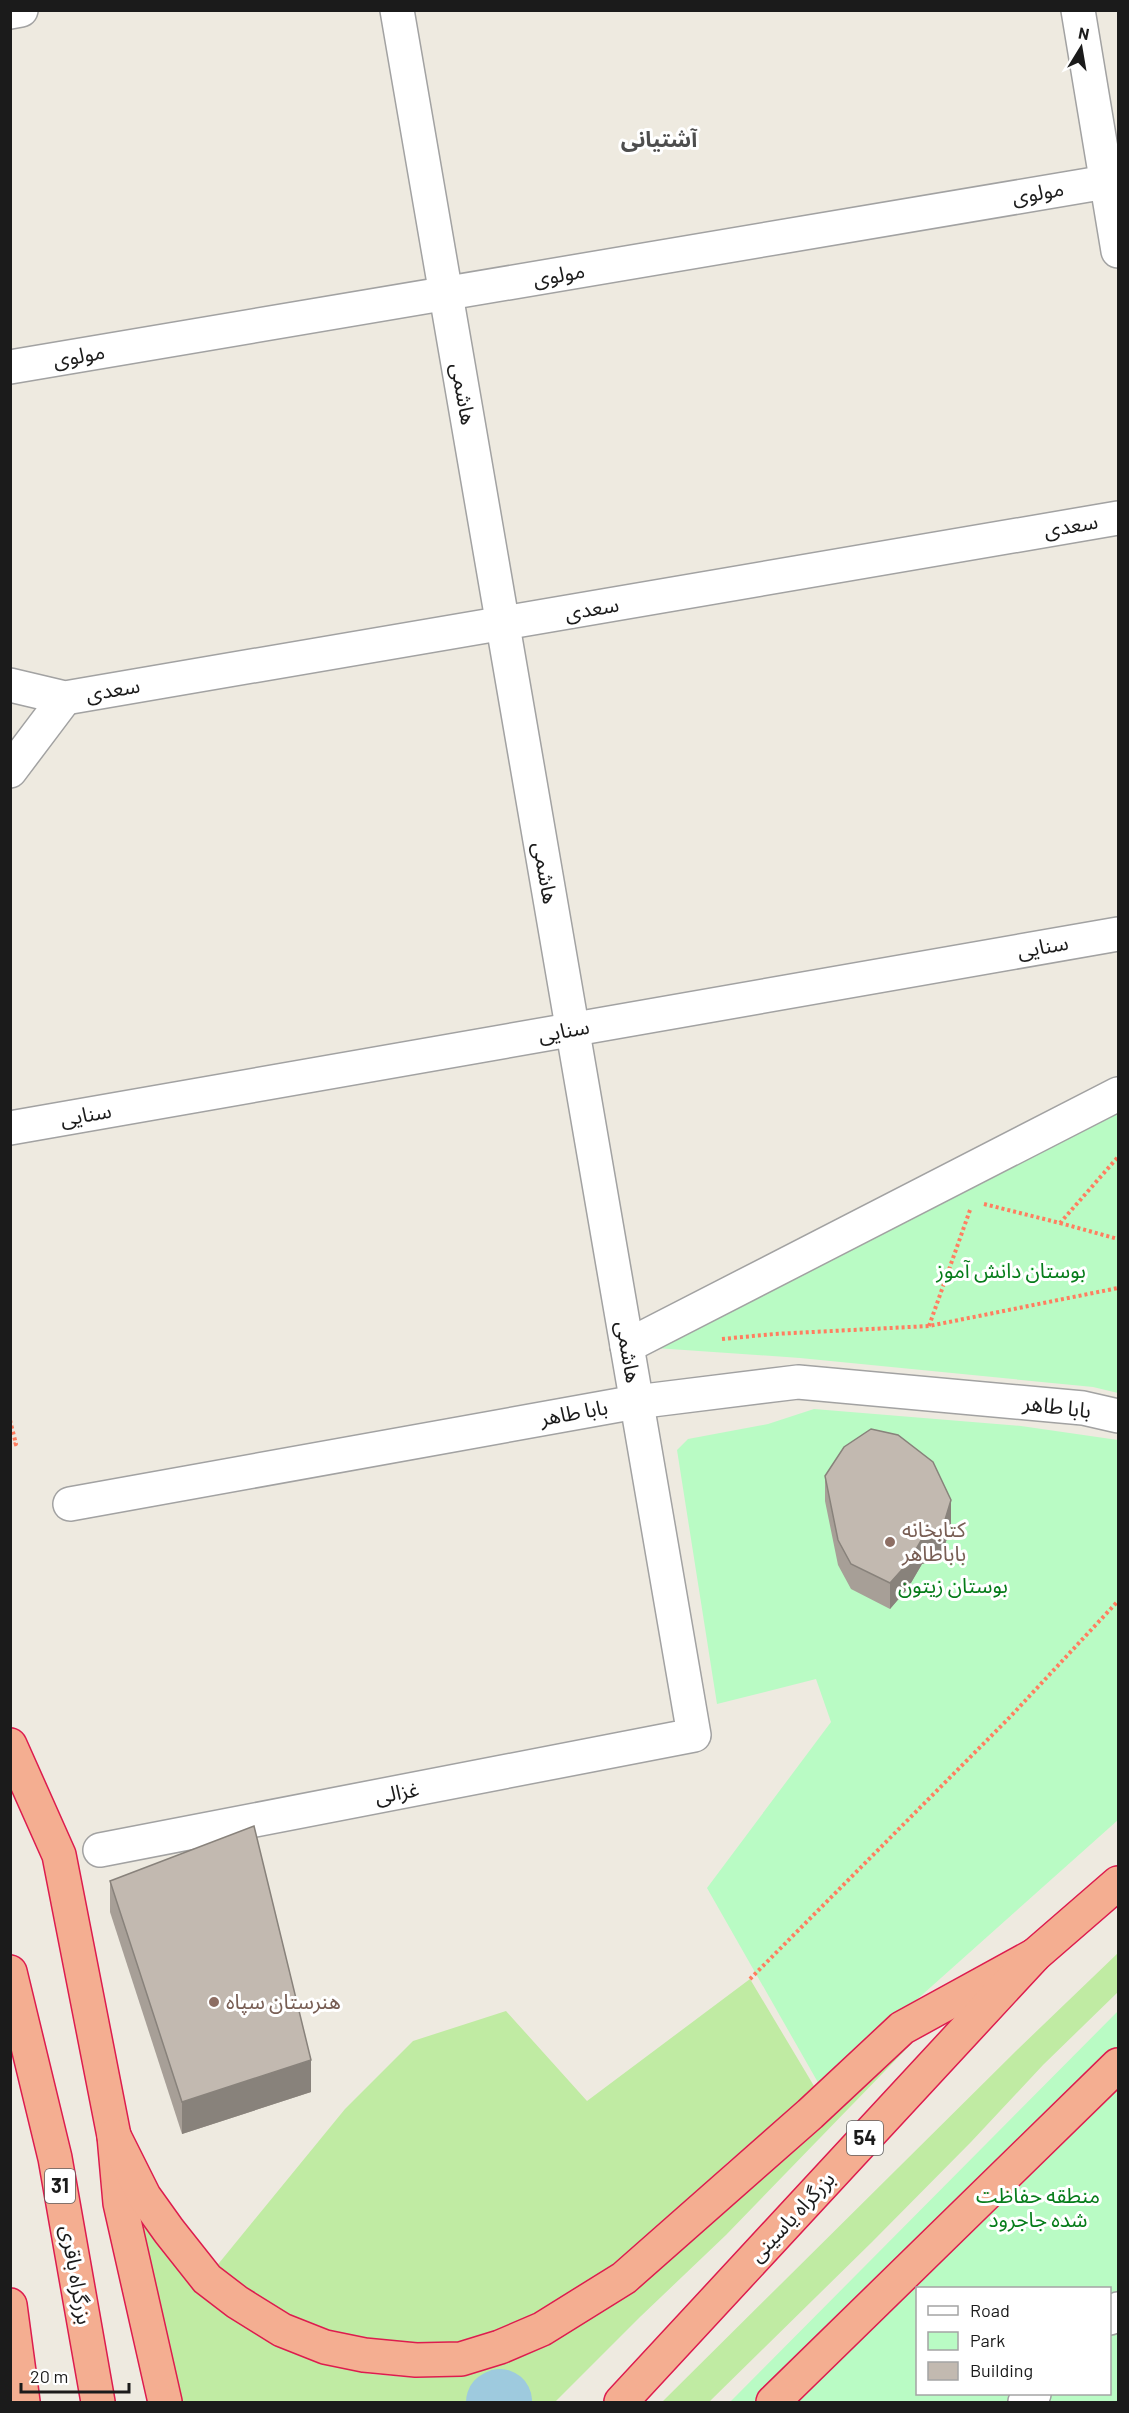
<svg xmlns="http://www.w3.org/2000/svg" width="1129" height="2413" font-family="Barlow,'Noto Sans Arabic',sans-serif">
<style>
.grass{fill:#c0eba3}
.park{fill:#b9fbc4;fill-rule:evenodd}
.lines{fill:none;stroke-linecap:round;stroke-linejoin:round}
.river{stroke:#9ecade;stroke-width:64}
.minor-casing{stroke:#a2a2a2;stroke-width:36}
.trunk-casing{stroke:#dd1c4e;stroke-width:36}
.path{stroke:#ff7e60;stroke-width:4;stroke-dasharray:3 3;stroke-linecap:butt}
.minor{stroke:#fff;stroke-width:33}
.trunk{stroke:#f4ae91;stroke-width:33}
.wall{fill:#a79f97}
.shaded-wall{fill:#88827b}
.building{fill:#c2b9b0;stroke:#88827b;stroke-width:1.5}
.education-dot{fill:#8d6e63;stroke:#fff;stroke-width:2}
.labels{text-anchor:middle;stroke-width:6;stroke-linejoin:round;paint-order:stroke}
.shield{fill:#fff;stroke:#5f5f5f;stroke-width:1.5}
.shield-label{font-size:20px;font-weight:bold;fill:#1b1b1b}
.street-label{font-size:21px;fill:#1b1b1b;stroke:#fff}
.park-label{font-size:21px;fill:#067c1a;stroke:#fff}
.education-label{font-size:21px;fill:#785e54;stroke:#fff;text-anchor:start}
.neighbourhood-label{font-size:22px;font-weight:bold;fill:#4e4e4e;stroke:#fff}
</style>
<rect width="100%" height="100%" fill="#eeeae0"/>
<g class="grass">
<path d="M1118,1953v39l-75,73 -72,77 -99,100 -163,160h-47l355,-352z"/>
<path d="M750,1979l67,112 -89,71 -108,103 -58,37 -58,29 -37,13 -50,7 -126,-28 -76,-55 130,-159 68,-68 93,-30 81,90z"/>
<path d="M914,2041l-188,194 -86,82 -85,85h-378l-45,-201 36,52 50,57 77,43 36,13 40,8 48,4 56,-11 319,-223z"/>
</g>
<g class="park">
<path d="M1118,1098v295l-25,-6 -293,-29 -159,-11z"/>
<path d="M814,1409l207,17 97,14v380l-298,266 -113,-198 124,-166 -15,-43 -99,25 -40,-254 11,-11 80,-15z"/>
<path d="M1118,2011v391h-388zM918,2288h192v106h-192z"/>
</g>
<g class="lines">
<path class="river" d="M498,2402l2,-1"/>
<g class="minor-casing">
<g id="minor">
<path d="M1078,10l40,241"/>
<path d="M10,12l11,-2"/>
<path d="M10,367l1108,-187"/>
<path d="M10,685l55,13 1053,-180"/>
<path d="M10,771l55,-73"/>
<path d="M10,1128l1108,-194"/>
<path d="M627,1346l491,-252"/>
<path d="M70,1504l566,-102 162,-20 285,26 35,8"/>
<path d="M100,1850l594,-115 -297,-1725"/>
<path d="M1110,2318l8,-9"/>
<path d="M1025,2402l9,-8"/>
</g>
</g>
<g class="trunk-casing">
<g id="trunk">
<path d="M10,1745l49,110 55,281 6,67 45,199"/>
<path d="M10,1972l45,186 43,244"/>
<path d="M114,2136l30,60 25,35 38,48 30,23 45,28 43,17 39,8 52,5 45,-1 39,-12 42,-18 82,-51 186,-164 92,-86 133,-73"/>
<path d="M10,2305l13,97"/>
<path d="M621,2402l414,-447 83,-72"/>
<path d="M773,2402l345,-337"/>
</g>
</g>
<g class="path">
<path d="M984,1204l76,19 58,-66"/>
<path d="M1060,1223l58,16"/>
<path d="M929,1326l41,-116"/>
<path d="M722,1339l52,-5 155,-8 189,-38"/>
<path d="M10,1420l6,24 -6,2"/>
<path d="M750,1979l260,-262 108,-116"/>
</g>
<use href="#minor" class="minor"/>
<use href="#trunk" class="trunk"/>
</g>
<g class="wall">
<path d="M825,1476l126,49 -10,33 -19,6 -14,24 -18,21 -39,-20 -13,-24 -13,-64z"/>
<path d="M110,1881l201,211 -129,42 -72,-222z"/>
</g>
<g class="shaded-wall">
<path d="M951,1500v25l-10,33 -19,6 -14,24 -18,21v-26z"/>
<path d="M311,2060v32l-129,42v-32z"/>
</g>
<g class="building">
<path d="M871,1429l27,6 35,27 18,38 -10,33 -19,6 -14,24 -18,20 -39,-19 -13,-24 -13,-64 19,-29z"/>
<path d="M254,1826l57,234 -129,42 -72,-221z"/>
</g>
<g class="education-dot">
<circle cx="890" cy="1542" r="6"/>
<circle cx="214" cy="2002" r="6"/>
</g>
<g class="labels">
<g class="shield">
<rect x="847" y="2121" width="36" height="34" rx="4.5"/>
<rect x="45" y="2169" width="30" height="34" rx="4.5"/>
</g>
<g class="shield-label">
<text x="865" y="2145">54</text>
<text x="60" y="2193">31</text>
</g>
<g class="street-label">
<text transform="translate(1038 193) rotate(-10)" y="7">مولوی</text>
<text transform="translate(559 275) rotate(-10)" y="7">مولوی</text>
<text transform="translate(79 356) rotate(-10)" y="7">مولوی</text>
<text transform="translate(463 394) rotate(80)" y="7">هاشمی</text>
<text transform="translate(1071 526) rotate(-10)" y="7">سعدی</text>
<text transform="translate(592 609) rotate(-10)" y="7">سعدی</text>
<text transform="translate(113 690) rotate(-10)" y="7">سعدی</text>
<text transform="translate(545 873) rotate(80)" y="7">هاشمی</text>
<text transform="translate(1043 947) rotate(-10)" y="7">سنایی</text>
<text transform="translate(564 1031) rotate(-10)" y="7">سنایی</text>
<text transform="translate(86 1115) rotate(-10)" y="7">سنایی</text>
<text transform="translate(628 1352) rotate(80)" y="7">هاشمی</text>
<text transform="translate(1057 1407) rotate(7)" y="7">بابا طاهر</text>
<text transform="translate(574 1413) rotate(-10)" y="7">بابا طاهر</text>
<text transform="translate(397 1793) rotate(-11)" y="7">غزالی</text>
<text transform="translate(792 2217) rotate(-47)" y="7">بزرگراه یاسینی</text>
<text transform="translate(76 2275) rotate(80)" y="7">بزرگراه باقری</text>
</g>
<g class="park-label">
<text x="1011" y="1278">بوستان دانش آموز</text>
<text x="953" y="1593">بوستان زیتون</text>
<text x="1038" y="2203">منطقه حفاظت<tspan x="1038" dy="24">شده جاجرود</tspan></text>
</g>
<g class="education-label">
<text x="902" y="1537">کتابخانه<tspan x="902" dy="24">باباطاهر</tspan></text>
<text x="226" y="2009">هنرستان سپاه</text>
</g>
<g class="neighbourhood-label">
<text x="659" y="147">آشتیانی</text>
</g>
</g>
<rect width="1129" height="2413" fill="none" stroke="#1b1b1b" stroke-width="24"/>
<rect x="916" y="2287" width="195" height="108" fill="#ffffff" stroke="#a4a4a4" stroke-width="1.5"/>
<rect x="928" y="2306" width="30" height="9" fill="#ffffff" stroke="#a4a4a4" stroke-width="1.5"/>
<text x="970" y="2317" font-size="18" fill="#1b1b1b">Road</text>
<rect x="928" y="2332" width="30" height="18" fill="#b9fbc4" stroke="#a4a4a4" stroke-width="1.5"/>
<text x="970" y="2347" font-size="18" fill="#1b1b1b">Park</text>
<rect x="928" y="2362" width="30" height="18" fill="#c2b9b0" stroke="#a4a4a4" stroke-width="1.5"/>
<text x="970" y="2377" font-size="18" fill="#1b1b1b">Building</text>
<g transform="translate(1081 48) rotate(11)" stroke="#ffffff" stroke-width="4.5" paint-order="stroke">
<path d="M0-4.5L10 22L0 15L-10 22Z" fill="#1b1b1b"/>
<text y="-9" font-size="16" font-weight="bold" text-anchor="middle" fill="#1b1b1b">N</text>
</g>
<path d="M21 2383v9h108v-9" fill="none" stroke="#1b1b1b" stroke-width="3"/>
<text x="30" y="2383" font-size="18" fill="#1b1b1b" stroke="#ffffff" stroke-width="4.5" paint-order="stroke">20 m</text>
</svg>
